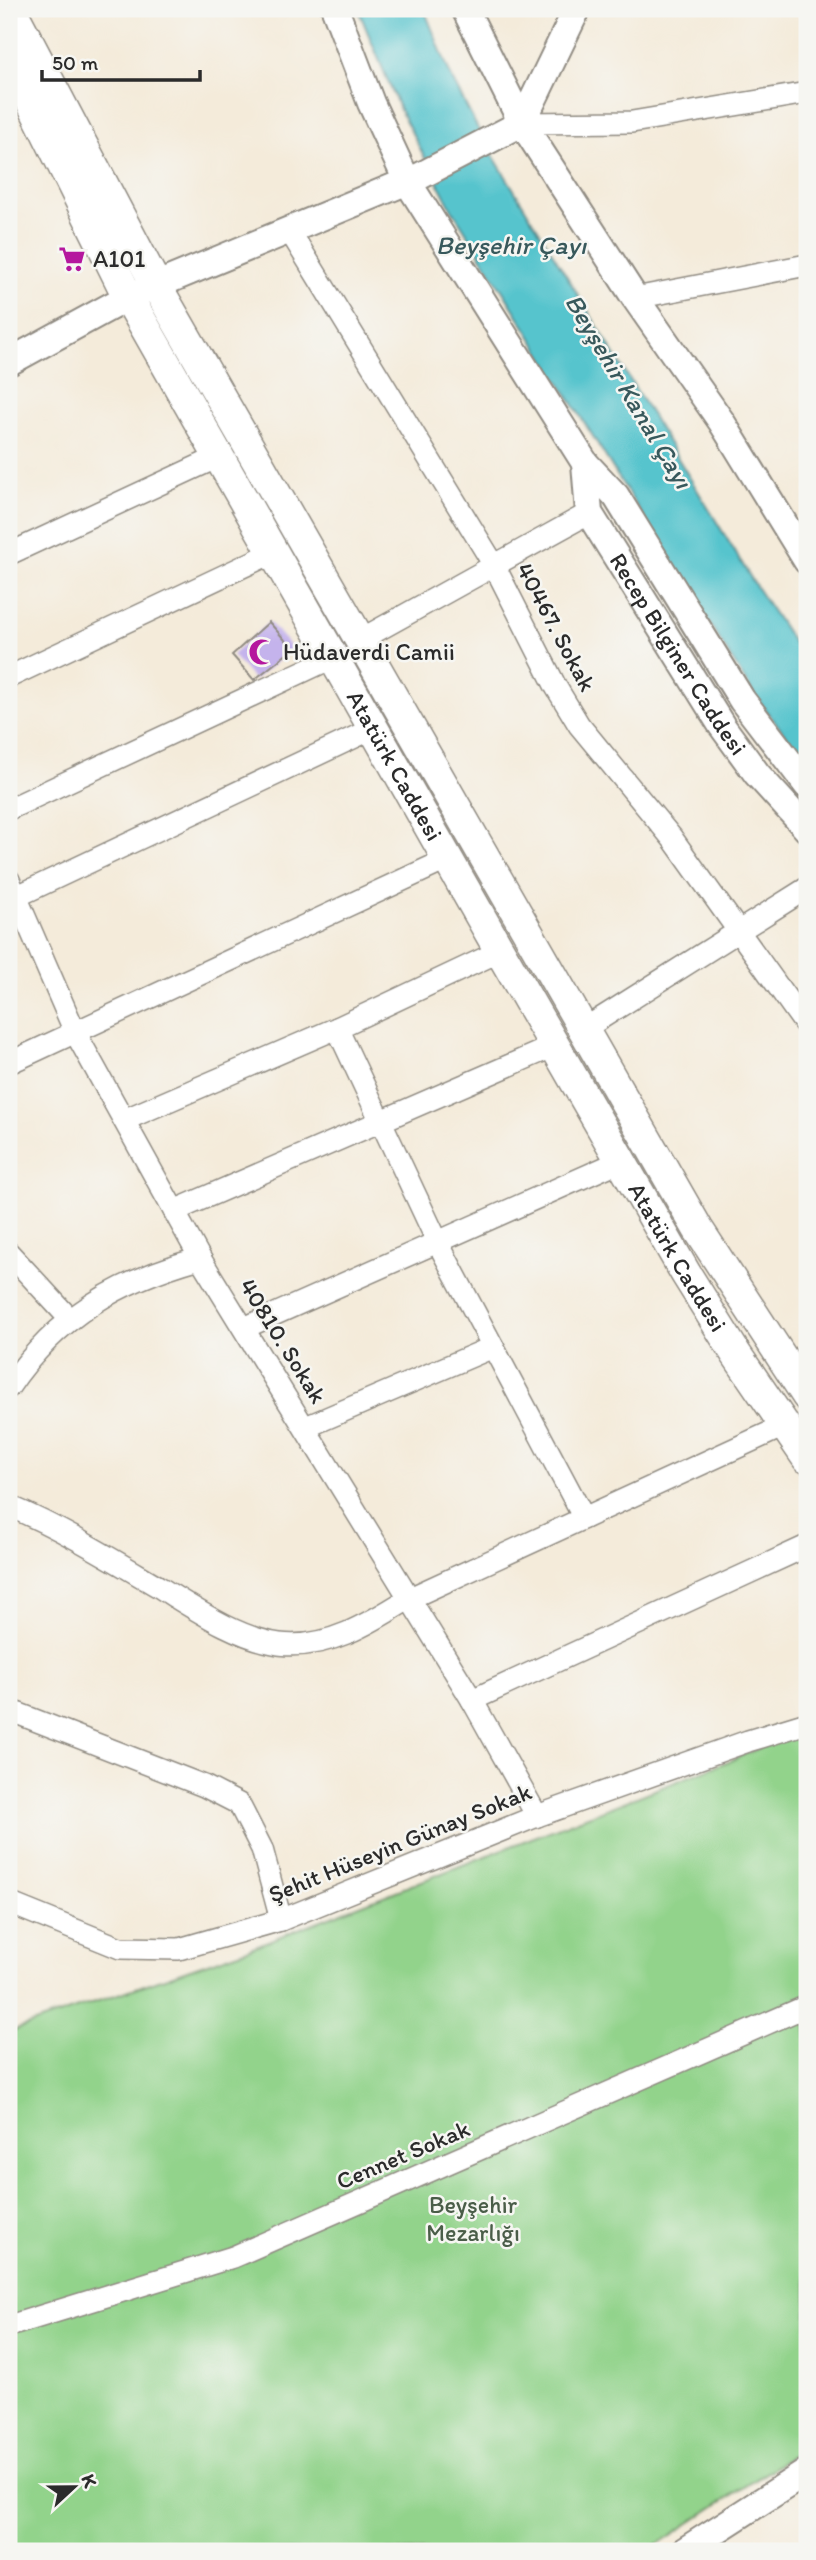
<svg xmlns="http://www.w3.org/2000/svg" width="816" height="2560" font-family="Itim,sans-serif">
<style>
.green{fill:#92d38b;stroke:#5e7f5b;stroke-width:2}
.water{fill:#57c4cd;stroke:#41787c;stroke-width:2}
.building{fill:#c4b3ec}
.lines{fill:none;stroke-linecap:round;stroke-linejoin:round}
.minor-casing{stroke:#908b82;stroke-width:24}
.tertiary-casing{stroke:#908b82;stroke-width:30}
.secondary-casing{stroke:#908b82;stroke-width:33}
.minor{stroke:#fff;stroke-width:21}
.tertiary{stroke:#fff;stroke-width:26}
.secondary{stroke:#fff;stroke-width:30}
.labels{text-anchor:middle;stroke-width:5;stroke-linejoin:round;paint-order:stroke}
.poi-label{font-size:24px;fill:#2b2b2b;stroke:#f6f6f2;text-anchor:start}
.street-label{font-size:24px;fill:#2b2b2b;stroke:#f6f6f2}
.park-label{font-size:24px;fill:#4a5d48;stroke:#f6f6f2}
.water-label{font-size:26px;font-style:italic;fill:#38595c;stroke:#f6f6f2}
</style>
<rect width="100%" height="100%" fill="#f6f6f2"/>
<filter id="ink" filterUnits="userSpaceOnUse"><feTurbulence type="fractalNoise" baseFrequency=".0143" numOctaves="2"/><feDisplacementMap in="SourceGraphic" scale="14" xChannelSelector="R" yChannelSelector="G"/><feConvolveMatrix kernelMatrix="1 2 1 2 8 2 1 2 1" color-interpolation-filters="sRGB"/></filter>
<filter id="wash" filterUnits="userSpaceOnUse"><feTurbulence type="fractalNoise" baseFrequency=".00686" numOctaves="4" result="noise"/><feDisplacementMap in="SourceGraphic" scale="28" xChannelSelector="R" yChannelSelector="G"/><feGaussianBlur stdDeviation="1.57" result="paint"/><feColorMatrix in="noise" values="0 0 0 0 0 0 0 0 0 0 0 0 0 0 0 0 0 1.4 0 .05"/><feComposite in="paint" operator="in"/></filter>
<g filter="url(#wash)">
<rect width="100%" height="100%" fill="#f4ebda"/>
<path class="green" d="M807,1727v719l-160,105h-638v-519l236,-82 489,-191z"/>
<path class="water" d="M358,9h66l29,72 33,63 271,444 50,75v98l-50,-61 -306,-492 -52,-100z"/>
<g id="blocks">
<path class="building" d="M269,622l24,27 -39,31 -22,-25z"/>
</g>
</g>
<g filter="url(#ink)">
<use href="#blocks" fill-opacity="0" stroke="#908b82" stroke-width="2"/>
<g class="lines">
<g class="minor-casing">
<g id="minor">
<path d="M522,123l110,-1 175,-29"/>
<path d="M289,230l205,335 62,122 23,38 93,113 135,189"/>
<path d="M635,298l172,-33"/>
<path d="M9,554l211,-98"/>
<path d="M360,640l229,-127"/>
<path d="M9,677l265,-125"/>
<path d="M9,809l325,-152"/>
<path d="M9,880l66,152 125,226 272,442 65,116"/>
<path d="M9,900l365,-172"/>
<path d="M337,1028l101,215 146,275"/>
<path d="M584,1029l223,-141"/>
<path d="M9,1063l439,-204"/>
<path d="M124,1120l213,-92 163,-77"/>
<path d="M174,1211l380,-165"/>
<path d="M9,1253l60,65"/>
<path d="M244,1328l376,-167"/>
<path d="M9,1387c48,-71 109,-106 191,-129"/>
<path d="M306,1427l187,-80"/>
<path d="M9,1506c52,22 101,52 150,81 36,22 78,51 120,57 48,6 91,-21 129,-45l376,-173"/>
<path d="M472,1700l335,-154"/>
<path d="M9,1710l195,76 35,18 23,45 19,71"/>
<path d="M9,1903l111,45 59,1 102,-29 256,-104 211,-75 59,-18"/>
<path d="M9,2326l224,-69 574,-251"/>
</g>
</g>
<g class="tertiary-casing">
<g id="tertiary">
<path d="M335,9l36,94 36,78 178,282"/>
<path d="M465,9l57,114 113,175 86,123 86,140"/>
<path d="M9,362l119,-65 292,-121 102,-53 55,-114"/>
<path id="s1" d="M807,785l-65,-85 -126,-204 -31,-33 4,50 133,213 35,48 50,55"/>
<path d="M684,2551l123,-79"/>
</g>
</g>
<g class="secondary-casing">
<g id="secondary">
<path d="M11,9l145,276 204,355 338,589 109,167"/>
<path id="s2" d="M9,57l119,240 372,654 186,323 50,80 71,104"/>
</g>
</g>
<use href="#minor" class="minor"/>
<use href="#tertiary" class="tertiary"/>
<use href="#secondary" class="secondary"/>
</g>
</g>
<defs>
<g id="supermarket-bare" transform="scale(2.1)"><path d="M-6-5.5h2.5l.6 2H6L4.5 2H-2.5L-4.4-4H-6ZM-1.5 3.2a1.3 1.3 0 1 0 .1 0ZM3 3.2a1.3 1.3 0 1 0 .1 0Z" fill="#b5179e" stroke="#f6f6f2" stroke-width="2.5" paint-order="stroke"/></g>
<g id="mosque-bare" transform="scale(2.1)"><path d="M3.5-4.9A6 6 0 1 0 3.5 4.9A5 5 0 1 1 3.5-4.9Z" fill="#b5179e" stroke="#f6f6f2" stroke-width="2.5" paint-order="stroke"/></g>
</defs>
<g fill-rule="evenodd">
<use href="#supermarket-bare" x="72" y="259"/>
<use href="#mosque-bare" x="262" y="652"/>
</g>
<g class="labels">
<g class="poi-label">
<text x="93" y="267">A101</text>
<text x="283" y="660">Hüdaverdi Camii</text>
</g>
<g class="street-label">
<text transform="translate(556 627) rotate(62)" y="8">40467. Sokak</text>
<text dy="8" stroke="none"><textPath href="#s1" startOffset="609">Recep Bilginer Caddesi</textPath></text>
<text dy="8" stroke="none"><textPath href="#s2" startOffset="807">Atatürk Caddesi</textPath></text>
<text dy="8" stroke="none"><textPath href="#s2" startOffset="1374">Atatürk Caddesi</textPath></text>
<text transform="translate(283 1341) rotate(58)" y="8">40810. Sokak</text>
<text transform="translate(400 1843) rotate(-22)" y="8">Şehit Hüseyin Günay Sokak</text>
<text transform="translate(403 2155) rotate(-23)" y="8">Cennet Sokak</text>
</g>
<g class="park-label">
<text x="473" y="2213">Beyşehir<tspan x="473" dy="28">Mezarlığı</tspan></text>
</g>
<g class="water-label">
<text x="511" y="254">Beyşehir Çayı</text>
<text transform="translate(629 391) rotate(59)" y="9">Beyşehir Kanal Çayı</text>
</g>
</g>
<rect width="816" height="2560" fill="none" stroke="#f6f6f2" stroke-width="35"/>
<g transform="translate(74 2487) rotate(68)" stroke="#f6f6f2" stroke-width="5" paint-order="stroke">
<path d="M0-5L12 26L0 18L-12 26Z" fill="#2b2b2b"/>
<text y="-10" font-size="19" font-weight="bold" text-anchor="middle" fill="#2b2b2b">K</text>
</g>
<path d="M42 70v10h158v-10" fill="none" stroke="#2b2b2b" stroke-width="3.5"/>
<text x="52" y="70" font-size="21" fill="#2b2b2b" stroke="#f6f6f2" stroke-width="5" paint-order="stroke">50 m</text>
</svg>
